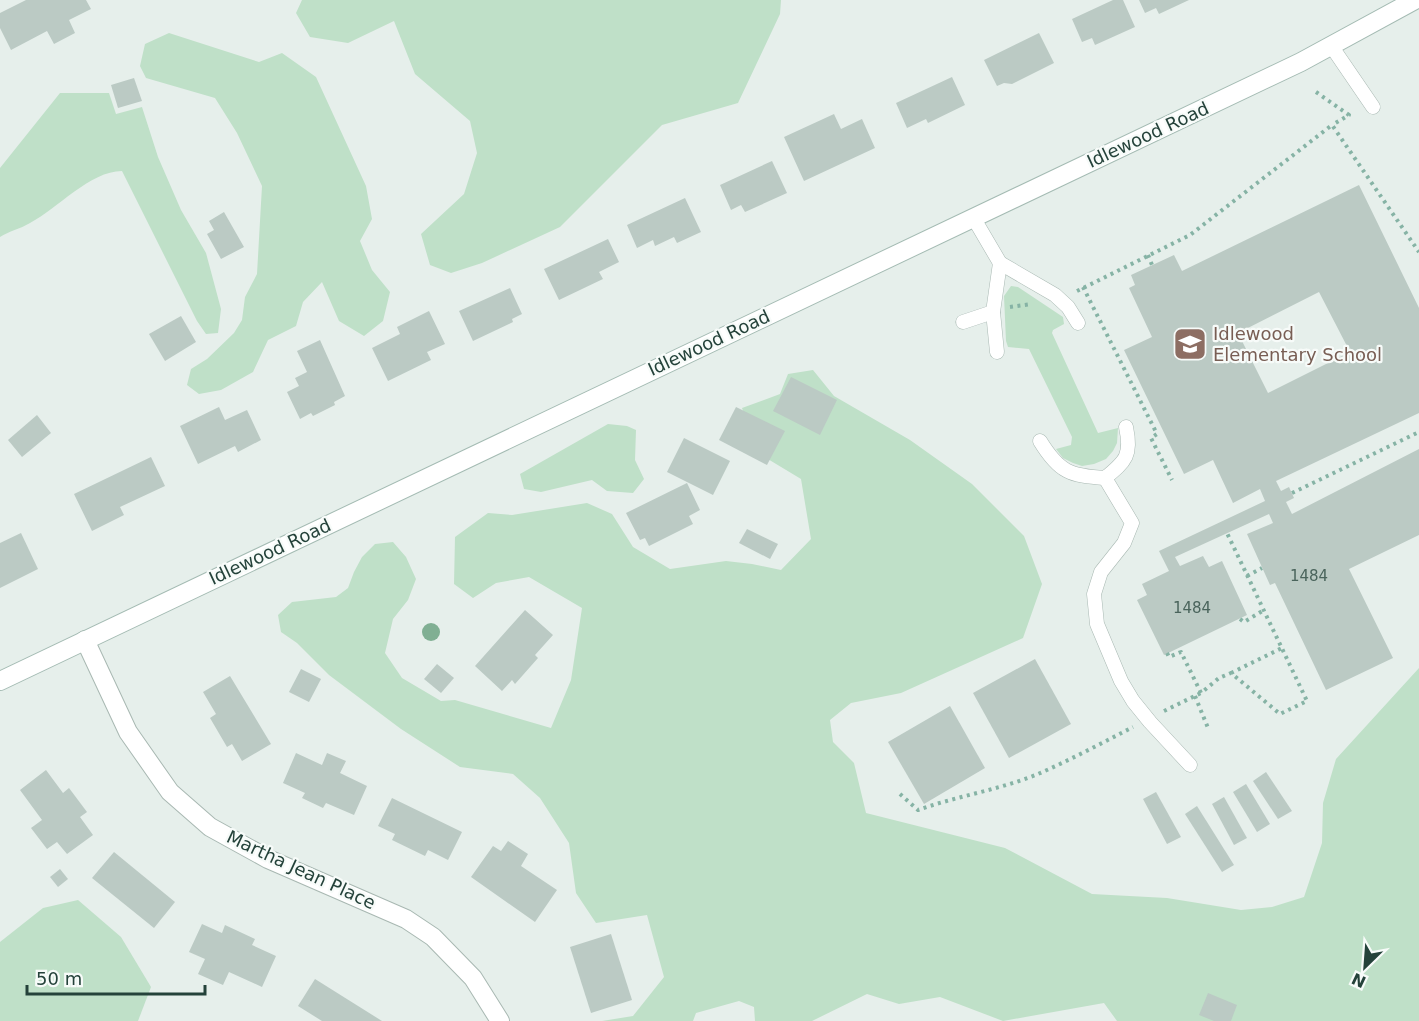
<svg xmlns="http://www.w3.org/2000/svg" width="1419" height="1021" font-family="'DejaVu Sans',sans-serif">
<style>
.green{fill:#bfe0c8}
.building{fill:#bbcac4;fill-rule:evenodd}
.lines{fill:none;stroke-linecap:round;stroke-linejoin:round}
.lane-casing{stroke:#a8b8b2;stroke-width:15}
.street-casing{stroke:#a8b8b2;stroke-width:20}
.secondary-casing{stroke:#a4bbb3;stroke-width:20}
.path{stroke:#86b3a5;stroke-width:4;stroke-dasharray:3 4.5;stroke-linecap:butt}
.lane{stroke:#fff;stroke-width:14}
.street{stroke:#fff;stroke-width:18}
.secondary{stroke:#fff;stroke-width:18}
.tree{fill:#80af93}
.labels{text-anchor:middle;stroke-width:4.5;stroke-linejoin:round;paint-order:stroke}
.number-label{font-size:15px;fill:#4a645c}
.street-label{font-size:18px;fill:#24423a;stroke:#f7fbf9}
.education-label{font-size:18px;fill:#785e54;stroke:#f7fbf9;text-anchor:start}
</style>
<rect width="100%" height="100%" fill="#e6efeb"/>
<g class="green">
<path d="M302,0h479l-1,14 -42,89 -76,22 -102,102 -78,36 -31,10 -21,-8 -9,-31 43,-40 13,-41 -7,-32 -55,-47 -21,-53 -46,22 -38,-6 -14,-24z"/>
<path d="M169,33l90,29 23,-9 34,24 50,109 6,33 -12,22 12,29 18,22 -7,29 -19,15 -25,-15 -17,-39 -19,20 -7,24 -28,14 -15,32 -32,18 -22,4 -12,-9 4,-16 16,-10 27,-26 8,-13 3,-23 12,-23 5,-88 -25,-53 -22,-35 -69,-20 -6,-12 5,-22z"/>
<path d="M60,93h49l7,21 26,-7 16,50 23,53 25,43 15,56 -3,24 -12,1 -9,-13 -75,-150c-32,0 -65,38 -92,52 -10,6 -21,8 -30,14v-69z"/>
<path d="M1011,286l7,1 45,30 1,7 -11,6 -1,3 46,100 20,-5 -1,15 -4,8 -7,8 -12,5 -12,2 -9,-3 -10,-5 -7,-9 15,-4 1,-8 -43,-88 -21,-2 -2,-6 -2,-45z"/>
<path d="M813,370l21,26 76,44 62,44 52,52 18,48 -19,54 -122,55 -50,10 -21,17 3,22 21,21 12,50 139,35 87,46 75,4 74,12 31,-3 32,-10 18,-54 1,-40 13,-44 83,-91v353h-302l-13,-18 -101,18 -63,-24 -41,7 -32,-10 -55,27h-57l-1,-14 -15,-6 -43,12 -3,8h-91l31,-5 31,-39 -17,-62 -51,8 -20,-30 -7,-50 -29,-45 -27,-24 -53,-7 -59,-38 -72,-54 -32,-32 -16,-11 -3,-17 14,-13 44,-5 12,-9 6,-16 8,-15 13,-13 18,-2 13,15 10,22 -8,21 -15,19 -8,34 17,25 39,23 14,-1 96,28 20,-48 11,-72 -53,-31 -33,6 -23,15 -19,-14 1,-47 33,-24 24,2 75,-12 25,11 21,33 37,22 56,-8 26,3 29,6 30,-31 -10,-60 -43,-26 -16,-45 38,-14 8,-20z"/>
<path d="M608,424l19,2 9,4 -1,30 9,19 -11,14 -26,-2 -15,-11 -51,12 -17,-3 -4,-15z"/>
<path d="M78,900l43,37 30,50 -13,34h-138v-79l43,-34z"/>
</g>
<g class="building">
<path d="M26,0h60l5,9 -22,11 6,13 -21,11 -7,-13 -36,19 -11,-22v-15z"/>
<path d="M1113,0h10l12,27 -40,18 -3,-7 -10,4 -10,-23z"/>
<path d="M1139,0h50l-30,14 -3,-6 -11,5z"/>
<path d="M1039,33l15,30 -42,21 -8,-1 -7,3 -13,-26z"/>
<path d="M952,77l13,28 -37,18 -2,-4 -19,9 -11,-25z"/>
<path d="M134,78l8,23 -24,7 -7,-23z"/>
<path d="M834,114l7,15 21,-10 13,29 -71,33 -20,-44z"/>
<path d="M772,161l15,32 -42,19 -4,-7 -10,5 -11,-25z"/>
<path d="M1359,185l60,123v105l-143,68 5,10 8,-4 5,11 -8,4 6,12 127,-65v86l-70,34 44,89 -67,32 -51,-107 -5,2 -23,-51 26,-11 -4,-9 -94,43 5,9 23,-10 6,11 13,-6 25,54 -83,40 -27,-55 10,-5 -5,-11 27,-13 -10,-20 106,-50 -5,-12 -27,14 -20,-43 -29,14 -60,-124 28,-13 -23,-49 6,-3 -4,-10 43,-20 8,16zM1319,292l31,60 -82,41 -30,-60z"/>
<path d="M685,198l16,34 -24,11 -3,-6 -19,9 -2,-6 -16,8 -10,-23z"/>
<path d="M224,212l20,35 -23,12 -14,-25 7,-4 -5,-9z"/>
<path d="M608,239l11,23 -20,10 4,7 -44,21 -15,-31z"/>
<path d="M510,288l12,26 -10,5 1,3 -40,19 -14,-30z"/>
<path d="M429,311l16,33 -18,8 4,8 -43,21 -16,-33 28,-14 -3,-7z"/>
<path d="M181,316l15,26 -31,19 -16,-27z"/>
<path d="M320,340l25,56 -11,6 1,3 -22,11 -2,-3 -11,6 -13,-27 12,-6 -4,-8 12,-6 -10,-21z"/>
<path d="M791,377l46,23 -17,35 -47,-24z"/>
<path d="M219,407l6,13 22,-10 14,30 -23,12 -3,-6 -37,18 -18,-38z"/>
<path d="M736,407l49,24 -18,34 -48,-25z"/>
<path d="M37,415l14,18 -29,24 -14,-17z"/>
<path d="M684,438l46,23 -17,34 -46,-23z"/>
<path d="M151,457l14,29 -45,21 4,8 -32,16 -18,-37z"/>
<path d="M687,483l13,27 -11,6 4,8 -44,22 -4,-8 -5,2 -14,-27z"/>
<path d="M747,529l31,15 -8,15 -31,-16z"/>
<path d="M21,533l17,36 -38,19v-45z"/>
<path d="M525,610l28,25 -18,20 3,3 -23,26 -3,-4 -10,11 -27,-25z"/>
<path d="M1035,659l36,65 -62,34 -36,-65z"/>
<path d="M437,664l17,14 -13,15 -17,-14z"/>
<path d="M301,669l20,10 -12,23 -20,-10z"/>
<path d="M230,676l41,68 -29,17 -10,-17 -5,3 -17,-29 6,-4 -13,-22z"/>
<path d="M950,706l35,62 -61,36 -36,-62z"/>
<path d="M296,753l26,12 5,-12 19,8 -6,12 27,13 -13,29 -28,-12 -3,5 -21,-10 3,-5 -22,-10z"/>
<path d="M46,770l17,23 6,-5 18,24 -7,5 13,18 -26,19 -10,-12 -10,7 -16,-21 11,-8 -22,-30z"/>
<path d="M1266,772l26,39 -14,8 -25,-38z"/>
<path d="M1246,784l24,40 -13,8 -24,-40z"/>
<path d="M1156,792l25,45 -14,7 -24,-45z"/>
<path d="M1224,797l23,41 -13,7 -22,-41z"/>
<path d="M392,798l70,34 -14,28 -20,-10 -3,6 -33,-16 3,-6 -17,-8z"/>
<path d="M1197,806l37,59 -12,7 -37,-58z"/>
<path d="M508,841l20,13 -7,12 36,24 -22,32 -64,-45 22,-31 8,5z"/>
<path d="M114,852l61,50 -21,26 -62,-50z"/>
<path d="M60,869l8,10 -10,8 -8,-10z"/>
<path d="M202,924l20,9 3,-8 30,14 -3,6 24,11 -14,31 -33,-15 -6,13 -25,-11 7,-15 -16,-7z"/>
<path d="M611,934l21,66 -41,13 -21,-66z"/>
<path d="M315,979l67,42h-60l-24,-15z"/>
<path d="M1208,993l29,12 -6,16h-17l-15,-6z"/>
</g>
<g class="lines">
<g class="lane-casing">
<g id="lane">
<path d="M1332,47l41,60"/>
<path d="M973,217l27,46 55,32 13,12 10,16"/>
<path d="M963,322l30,-10"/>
<path d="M997,352l-4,-40 7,-49"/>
<path d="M1040,441c19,31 30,35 65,37 21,-17 27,-23 21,-51"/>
<path d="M1105,478l27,45 -8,20 -23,29 -7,22 3,30 24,57 12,20 17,21 40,43"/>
</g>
</g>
<g class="street-casing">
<path id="street" d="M85,640l43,92 42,60 40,35 58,32 138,60 27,18 40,41 27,43"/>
</g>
<g class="secondary-casing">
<path id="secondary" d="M0,681l1301,-619 114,-62"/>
</g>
<g class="path">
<path d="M1316,92l33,23 -17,10"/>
<path d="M1148,255l4,10"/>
<path d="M1083,287l74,147 -6,4 21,42"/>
<path d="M1077,291l113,-56 142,-110 87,127"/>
<path d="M1010,307l22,-3"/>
<path d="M1292,493l127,-61"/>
<path d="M1247,576l15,-8"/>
<path d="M1240,619l4,3 20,-12"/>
<path d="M1167,653l2,4 12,-5 20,41 18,-15 12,-5 49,41 27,-13 -80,-168"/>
<path d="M1231,673l51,-25"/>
<path d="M1195,696l13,32"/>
<path d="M1164,711l37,-18"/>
<path d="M900,794l18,16c39,-14 81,-20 120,-36 32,-14 64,-31 95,-47"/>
</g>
<use href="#lane" class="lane"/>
<use href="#street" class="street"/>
<use href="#secondary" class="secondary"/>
</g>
<circle class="tree" cx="431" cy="632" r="9"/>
<defs>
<g id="school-square" transform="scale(1.725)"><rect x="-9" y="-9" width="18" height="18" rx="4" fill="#8d6e63" stroke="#f7fbf9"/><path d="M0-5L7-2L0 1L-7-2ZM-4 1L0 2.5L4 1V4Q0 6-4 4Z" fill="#fff"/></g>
</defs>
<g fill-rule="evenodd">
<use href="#school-square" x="1190" y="344"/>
</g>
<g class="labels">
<g class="number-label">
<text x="1309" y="581">1484</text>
<text x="1192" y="613">1484</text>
</g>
<g class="street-label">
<text transform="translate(1148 135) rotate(-25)" y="6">Idlewood Road</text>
<text transform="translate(709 343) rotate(-25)" y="6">Idlewood Road</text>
<text transform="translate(270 552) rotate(-25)" y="6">Idlewood Road</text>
<text transform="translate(301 870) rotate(25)" y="6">Martha Jean Place</text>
</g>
<g class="education-label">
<text x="1213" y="340">Idlewood<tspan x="1213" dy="21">Elementary School</tspan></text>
</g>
</g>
<g transform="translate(1365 967) rotate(205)" stroke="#f7fbf9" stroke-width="4.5" paint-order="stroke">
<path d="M0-4.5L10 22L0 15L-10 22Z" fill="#24423a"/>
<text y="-9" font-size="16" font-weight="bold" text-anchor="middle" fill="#24423a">N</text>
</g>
<path d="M27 985v9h178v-9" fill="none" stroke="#24423a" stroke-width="3"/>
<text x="36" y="985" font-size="18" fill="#24423a" stroke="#f7fbf9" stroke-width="4.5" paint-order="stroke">50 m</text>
</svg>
